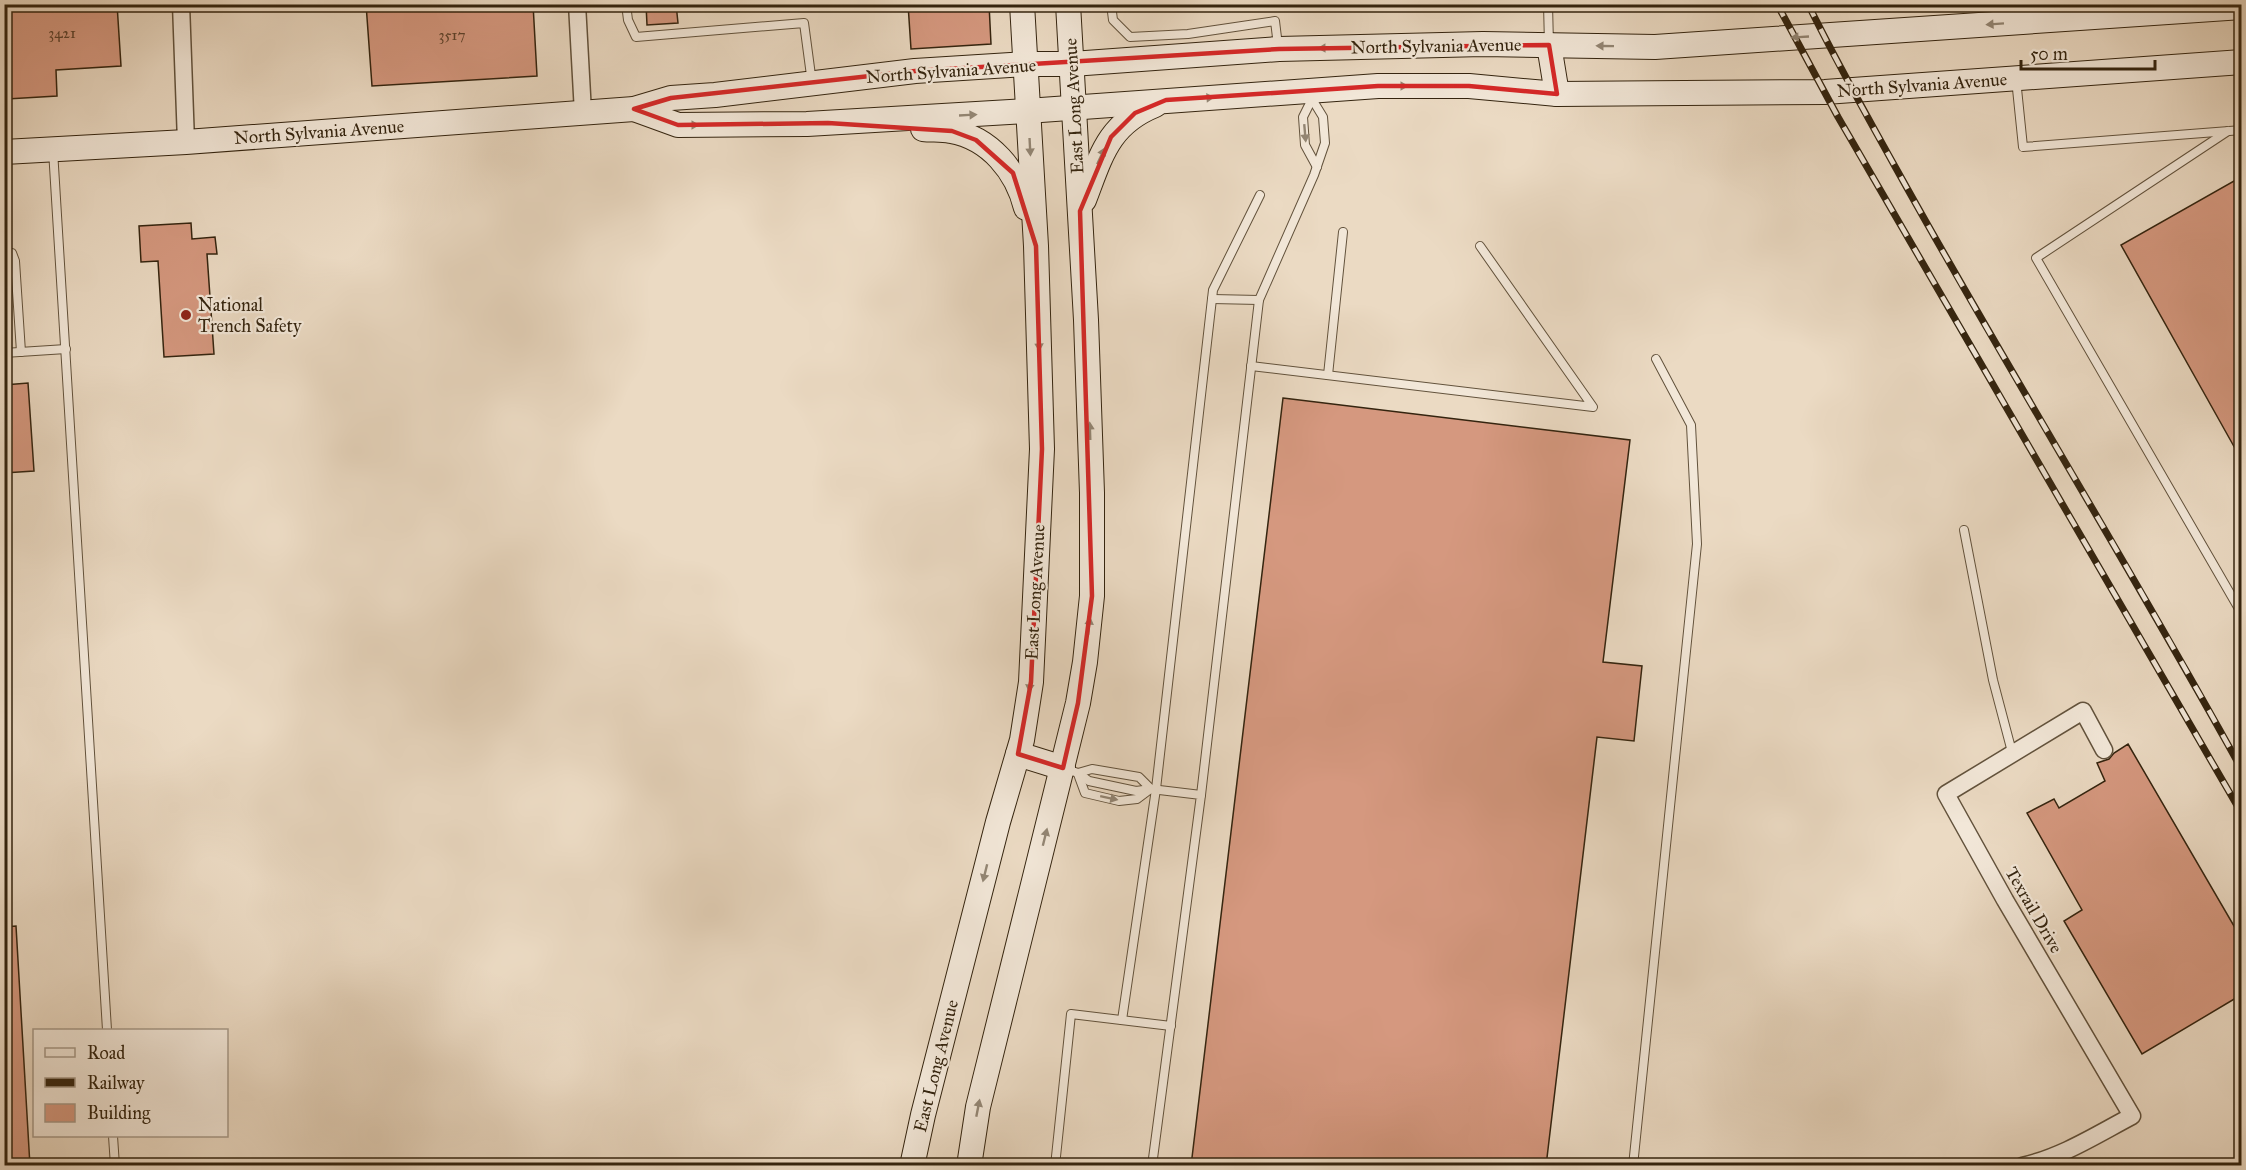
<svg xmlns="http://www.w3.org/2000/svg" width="2246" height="1170" font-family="'IM FELL Great Primer',serif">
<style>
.building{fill:#d5987f;stroke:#34240f;stroke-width:1.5}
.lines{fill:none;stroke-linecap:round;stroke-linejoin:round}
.lane-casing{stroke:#62523c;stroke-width:10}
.street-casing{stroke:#62523c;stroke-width:19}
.secondary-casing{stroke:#34240f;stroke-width:26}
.lane{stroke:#f2e7d8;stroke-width:8}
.street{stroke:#f2e7d8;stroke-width:16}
.secondary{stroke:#f2e7d8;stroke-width:24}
.rail-casing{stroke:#34240f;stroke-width:7}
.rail{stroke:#f2e7d8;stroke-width:4.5;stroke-dasharray:14;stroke-linecap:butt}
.oneway{fill:#938674}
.marked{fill:none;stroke:#d62828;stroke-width:4.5;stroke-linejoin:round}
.poi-dot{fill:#8f2418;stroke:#f2e7d8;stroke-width:2}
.labels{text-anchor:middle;stroke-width:4.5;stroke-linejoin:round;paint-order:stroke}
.number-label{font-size:15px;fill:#5c412b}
.street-label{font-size:18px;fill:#34240f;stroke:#f2e7d8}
.poi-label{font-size:18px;fill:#34240f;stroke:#f2e7d8;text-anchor:start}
</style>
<rect width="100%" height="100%" fill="#ebdac3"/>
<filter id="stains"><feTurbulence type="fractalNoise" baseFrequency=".00333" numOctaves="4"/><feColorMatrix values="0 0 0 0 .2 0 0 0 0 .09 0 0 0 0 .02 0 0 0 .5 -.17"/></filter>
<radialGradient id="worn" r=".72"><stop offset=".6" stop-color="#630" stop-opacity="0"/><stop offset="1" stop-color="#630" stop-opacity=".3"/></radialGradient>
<g class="building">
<path d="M4,4h113l4,62 -65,4 1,26 -50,3z"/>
<path d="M366,4h167l4,72 -165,10z"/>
<path d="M646,4h30l2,19 -31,2z"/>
<path d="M908,4h81l2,40 -80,5z"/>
<path d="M2241,177v282l-120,-214z"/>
<path d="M191,223l1,16 23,-2 2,17h-10l7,100 -50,3 -6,-96 -17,1 -2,-36z"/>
<path d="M28,383l6,88 -30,2v-88z"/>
<path d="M1283,398l347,42 -27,222 39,4 -8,75 -37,-4 -51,429h-355z"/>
<path d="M2128,744l113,194v57l-99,59 -78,-133 18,-11 -55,-97 27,-14 5,9 46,-27 -8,-18 12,-4 5,-6z"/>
<path d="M16,926l14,240h-26v-239z"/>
</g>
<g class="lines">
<g class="lane-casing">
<g id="lane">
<path d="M626,4l2,16 8,17 168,-14 8,60"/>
<path d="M1111,4l2,16 17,17 58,-3 87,-13 3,25"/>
<path d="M1548,4l1,41"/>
<path d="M2016,79l7,68 219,-17"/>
<path d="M1312,99l-9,18 2,28 12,22"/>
<path d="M2228,131l-192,127 206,356"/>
<path d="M53,150l54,880"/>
<path d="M4,252l8,1 3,8 6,91"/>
<path d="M1212,299l47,1"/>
<path d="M4,353l62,-4"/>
<path d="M1251,366l342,41 -113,-161"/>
<path d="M1328,375l15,-143"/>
<path d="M1964,530l29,150 19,72"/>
<path d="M1066,769l12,4 11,8 47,10 15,-2 50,6 -49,371"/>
<path d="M1078,773l14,-4 47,8 12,12"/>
<path d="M1078,774l7,19 34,8 18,-2 12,-9"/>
<path d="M1201,795l58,-495 55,-125 11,-32 -2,-26 -11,-18v-7"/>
<path d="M1122,1020l34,-231 57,-499 47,-95"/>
<path d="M113,1136l2,30"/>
<path d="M1055,1166l16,-152 100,12"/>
<path d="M1633,1166l64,-622 -6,-119 -35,-66"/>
</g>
</g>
<g class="street-casing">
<g id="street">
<path d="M181,4l5,138"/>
<path d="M577,4l6,109"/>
<path d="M2022,1166c40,-9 74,-31 110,-50l-127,-216 -59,-106 137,-83 21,39"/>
</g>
</g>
<g class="secondary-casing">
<g id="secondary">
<path d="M1549,45l8,49"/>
<path d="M634,109l44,16 129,-1 220,-13 351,-25h91l88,8 268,-2 417,-30"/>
<path d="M923,129c9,1 19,0 28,2 39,7 66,40 75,77"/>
<path d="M4,152l182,-10 448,-33 37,-11 44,-3 200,-24 110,-7h47l207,-15 204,-5 172,3 587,-40"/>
<path d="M1084,200c17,-44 24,-76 71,-95"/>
<path d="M1018,754l45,14"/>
<path d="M912,1166l11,-51 75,-293 24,-82 9,-58 11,-233 -6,-203 -14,-242"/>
<path d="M969,1166l9,-59 100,-404 7,-41 7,-66v-103l-6,-173 -18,-316"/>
</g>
</g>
<use href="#lane" class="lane"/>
<use href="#street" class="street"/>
<use href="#secondary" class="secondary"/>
<g class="rail-casing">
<g id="rail">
<path d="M1777,4l61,113 404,697"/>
<path d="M1808,4c31,63 65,123 99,184 109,195 227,386 335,582"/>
</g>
</g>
<use href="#rail" class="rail"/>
</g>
<defs><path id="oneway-solid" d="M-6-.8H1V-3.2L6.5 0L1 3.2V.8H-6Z" transform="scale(1.5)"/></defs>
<g class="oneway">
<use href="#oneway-solid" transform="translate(1995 24) rotate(176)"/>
<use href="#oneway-solid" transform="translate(1800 37) rotate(177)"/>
<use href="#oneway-solid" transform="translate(1605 46) rotate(-179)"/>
<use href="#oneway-solid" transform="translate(1327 48) rotate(179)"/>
<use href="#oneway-solid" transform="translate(1399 86)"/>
<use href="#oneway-solid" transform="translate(1205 98) rotate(-4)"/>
<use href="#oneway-solid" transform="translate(968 115) rotate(-3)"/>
<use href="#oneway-solid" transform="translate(690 125)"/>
<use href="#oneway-solid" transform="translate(1305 133) rotate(85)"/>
<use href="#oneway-solid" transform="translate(1030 147) rotate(87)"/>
<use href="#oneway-solid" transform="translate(1101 156) rotate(-65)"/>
<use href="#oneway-solid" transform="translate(1039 342) rotate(88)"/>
<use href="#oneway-solid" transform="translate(1090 431) rotate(-92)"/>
<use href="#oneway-solid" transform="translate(1089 626) rotate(-84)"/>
<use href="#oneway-solid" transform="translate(1030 683) rotate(95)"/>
<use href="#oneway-solid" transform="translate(1109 798) rotate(12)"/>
<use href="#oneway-solid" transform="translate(1045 837) rotate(-76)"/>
<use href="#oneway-solid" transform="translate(985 873) rotate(104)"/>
<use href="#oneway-solid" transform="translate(978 1108) rotate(-79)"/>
</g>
<path class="marked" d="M1549,45l8,49 -88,-8h-91l-212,14 -31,13 -24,24 -31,74 12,385 -14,107 -15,65 -45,-14 13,-72 11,-233 -6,-203 -23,-73 -37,-33 -24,-9 -124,-8 -150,2 -44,-16 37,-11 244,-27 364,-22z"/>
<circle class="poi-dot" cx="186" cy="315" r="6"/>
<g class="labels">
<g class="number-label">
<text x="62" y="38">3421</text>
<text x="452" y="40">3517</text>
</g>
<g class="street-label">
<text transform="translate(1436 46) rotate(-1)" y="6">North Sylvania Avenue</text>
<text transform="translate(951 71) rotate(-4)" y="6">North Sylvania Avenue</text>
<text transform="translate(1922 85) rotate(-4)" y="6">North Sylvania Avenue</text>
<text transform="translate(1074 106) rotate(-93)" y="6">East Long Avenue</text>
<text transform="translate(319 132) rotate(-4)" y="6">North Sylvania Avenue</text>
<text transform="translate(1035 592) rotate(-87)" y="6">East Long Avenue</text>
<text transform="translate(2034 910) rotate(60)" y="6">Texrail Drive</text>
<text transform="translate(936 1066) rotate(-76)" y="6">East Long Avenue</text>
</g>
<g class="poi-label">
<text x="198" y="311">National<tspan x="198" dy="21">Trench Safety</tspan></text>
</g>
</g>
<rect width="2246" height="1170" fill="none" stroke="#ebdac3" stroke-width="24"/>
<rect x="6" y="6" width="2234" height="1158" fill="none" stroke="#34240f" stroke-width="3"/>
<rect x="12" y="12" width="2222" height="1146" fill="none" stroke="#34240f" stroke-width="1.5"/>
<rect x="33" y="1029" width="195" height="108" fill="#f2e7d8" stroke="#a69988" stroke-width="1.5"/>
<rect x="45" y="1048" width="30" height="9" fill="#f2e7d8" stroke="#a69988" stroke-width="1.5"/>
<text x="87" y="1059" font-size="18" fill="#34240f">Road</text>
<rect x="45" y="1078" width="30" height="9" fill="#34240f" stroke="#a69988" stroke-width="1.5"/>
<text x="87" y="1089" font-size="18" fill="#34240f">Railway</text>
<rect x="45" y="1104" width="30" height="18" fill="#d5987f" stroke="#a69988" stroke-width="1.5"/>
<text x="87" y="1119" font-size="18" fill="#34240f">Building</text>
<path d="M2021 60v9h134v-9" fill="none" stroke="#34240f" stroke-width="3"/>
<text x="2030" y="60" font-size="18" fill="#34240f" stroke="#f2e7d8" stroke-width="4.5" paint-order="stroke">50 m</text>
<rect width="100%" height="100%" filter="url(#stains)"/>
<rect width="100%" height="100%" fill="url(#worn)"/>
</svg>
